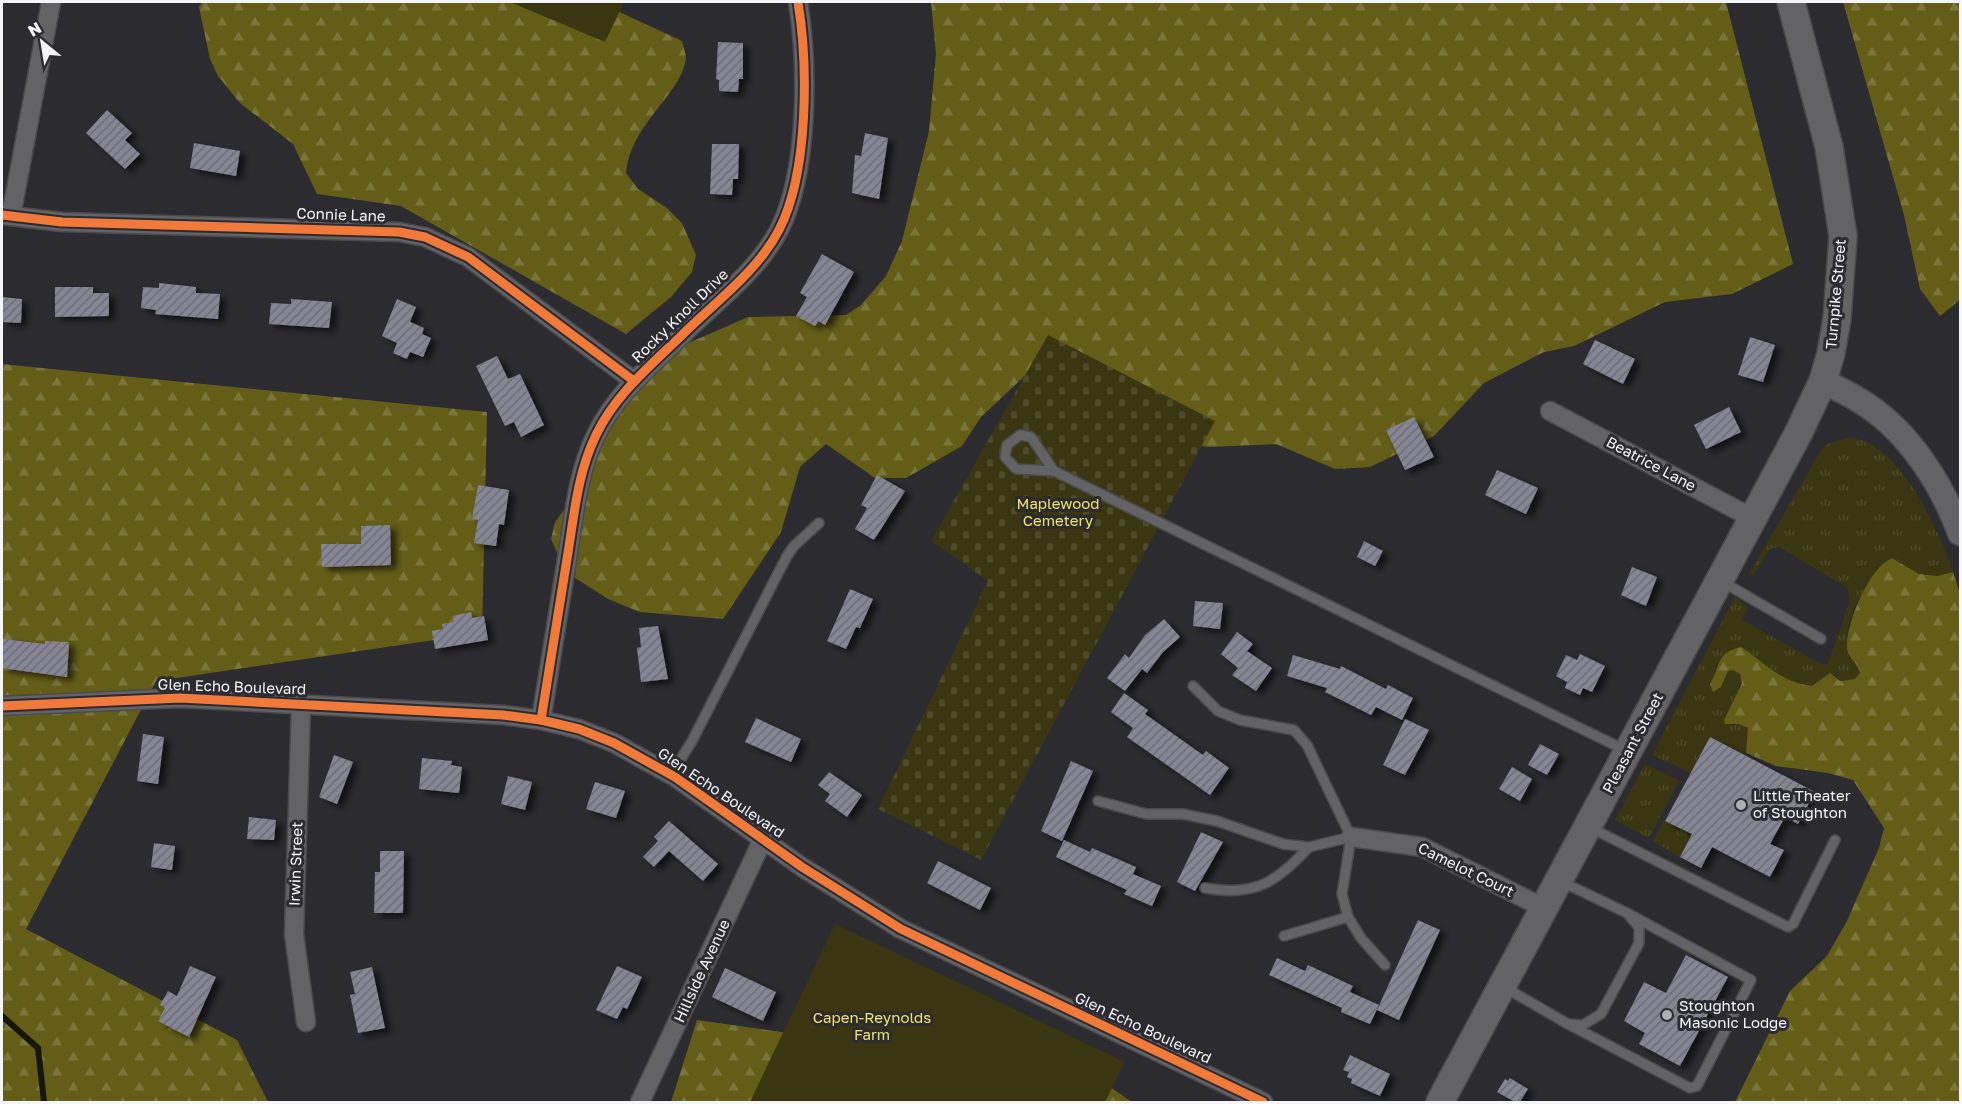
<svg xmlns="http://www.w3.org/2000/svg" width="1962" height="1104" font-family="'Golos Text',sans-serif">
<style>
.grass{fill:url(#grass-tufts)}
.forest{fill:url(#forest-firs)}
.cemetery{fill:url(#cemetery-stones)}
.green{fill:#393611}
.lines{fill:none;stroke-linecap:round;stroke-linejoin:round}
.stream{stroke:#17160b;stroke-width:6}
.building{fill:url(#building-hatch);filter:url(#shadow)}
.service-casing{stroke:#4a4a4d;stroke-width:12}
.minor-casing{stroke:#4a4a4d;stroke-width:21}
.tertiary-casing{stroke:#4a4a4d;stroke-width:27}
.secondary-casing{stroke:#4a4a4d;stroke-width:30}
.service{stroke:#636366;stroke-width:9}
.minor{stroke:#636366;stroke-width:18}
.tertiary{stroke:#636366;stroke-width:24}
.secondary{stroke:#636366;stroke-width:27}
.cycleway-casing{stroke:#2b2b31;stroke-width:13}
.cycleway{stroke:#f17a3a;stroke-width:9}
.poi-dot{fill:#aeafb3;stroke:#2b2b31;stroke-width:2}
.labels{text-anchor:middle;stroke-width:6;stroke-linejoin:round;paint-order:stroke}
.street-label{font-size:15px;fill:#f4f5f9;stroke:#2b2b31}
.park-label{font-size:15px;fill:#f0e561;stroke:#2b2b31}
.poi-label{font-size:15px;fill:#f4f5f9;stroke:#2b2b31;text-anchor:start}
</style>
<defs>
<pattern id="grass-tufts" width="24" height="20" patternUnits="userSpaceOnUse" patternTransform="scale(1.5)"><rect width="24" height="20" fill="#393611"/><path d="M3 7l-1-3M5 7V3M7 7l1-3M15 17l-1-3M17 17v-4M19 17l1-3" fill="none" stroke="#4c4a29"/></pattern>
<pattern id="forest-firs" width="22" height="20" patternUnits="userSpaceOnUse" patternTransform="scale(1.5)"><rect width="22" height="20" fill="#635d18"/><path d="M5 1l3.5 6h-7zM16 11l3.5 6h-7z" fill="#7a753a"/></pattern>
<pattern id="cemetery-stones" width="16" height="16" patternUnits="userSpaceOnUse" patternTransform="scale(1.5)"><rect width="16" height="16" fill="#393611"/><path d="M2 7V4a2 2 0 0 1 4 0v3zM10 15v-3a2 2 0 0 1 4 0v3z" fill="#4c4a29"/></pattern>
<pattern id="building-hatch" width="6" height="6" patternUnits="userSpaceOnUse" patternTransform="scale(1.5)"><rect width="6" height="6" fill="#858594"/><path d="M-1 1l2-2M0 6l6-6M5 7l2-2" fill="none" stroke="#6d6d77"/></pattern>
<filter id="shadow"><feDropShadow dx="6" dy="4" stdDeviation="3" flood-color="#0009"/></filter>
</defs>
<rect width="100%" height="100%" fill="#2c2c30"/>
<g class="grass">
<path d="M1849,437c51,6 89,91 104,135 -12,3 -22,6 -34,2 -12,-4 -20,-19 -33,-14 -19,22 -43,58 -39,89 1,9 12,15 13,24l-5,6 -15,2 -5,-6h-10c-17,27 -39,-1 -57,-7 -15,-5 -36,-3 -52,-5l-1,13 11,1 2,-6 5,-1 7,4 2,9 -12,23 2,19 7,-1 9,4 1,14 -4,13 -35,-18 -19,36 -39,-18 83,-158 13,10 -6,13 81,45 5,-2 22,-62 -2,-13 -69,-41 -9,2 -16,25 -6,2 70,-121 9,-11z"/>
<path d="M1645,764l34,17 -30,57 -34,-18z"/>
<path d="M1664,820l28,14 -12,23 -27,-16z"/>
</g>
<g class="forest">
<path d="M202,2h405l6,7 69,32c1,6 4,12 4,18 -6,37 -55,64 -60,114l12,16 29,19 15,15 14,32 -4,17 -21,25 -45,37 -225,-128 -84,-12 -24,-50 -53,-41 -22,-27 -8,-17 -11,-52z"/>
<path d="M931,2h795l67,262 -61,30 -67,8 -91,44 -30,6 -60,31 -50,53 -64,31 -35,2 -59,-25 -67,3 -36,-4 -141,-74 -51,48 -19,29 -56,32h-31l-49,-34 -26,23 -19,65 -58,87 -83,-7 -32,-13 -42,-27 -15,-33 4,-17 12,-16 57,-105 37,-46 87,-38 98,-2 15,-10 25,-29 16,-35 27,-110 7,-77z"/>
<path d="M1843,2h117v298l-20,16 -20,-27 -16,-74z"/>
<path d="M2,364l485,48 -5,221 -326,48 -130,248 211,111 31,62h-266z"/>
<path d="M1892,558l27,16 18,2 16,-4 7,22v508h-225l55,-111 37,-35 20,-35 32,-73 5,-20 -31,-48 -25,-7 -52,-7 -30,-13 2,-25 -9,-4h-14l-1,-4 18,-37 -2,-9 -7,-4 -5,1 -7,16 -8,5 -3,-8c11,-18 5,-31 31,-37 24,16 41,36 71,39l18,-13 10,8 15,-2 5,-6c-1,-9 -12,-15 -13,-24 -2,-24 22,-82 45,-91z"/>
<path d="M697,1020l398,57 37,25h-461z"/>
</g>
<path class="cemetery" d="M1048,335l167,86 -234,439 -103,-51 110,-228 -57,-40z"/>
<g class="green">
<path d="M510,2h114l-19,40z"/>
<path d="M835,924l290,138 -20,40h-355z"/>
</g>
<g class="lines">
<path class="stream" d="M2,1016l36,32 6,54"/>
</g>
<g class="building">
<path d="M718,42l25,1v36h-4l-1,13 -19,-1v-11l-3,-1z"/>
<path d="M107,110l25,23 -7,7 15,14 -15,15 -39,-36z"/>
<path d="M865,133l23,5 -9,61 -27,-6 3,-38 6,1z"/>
<path d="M194,143l46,8 -4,25 -46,-8z"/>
<path d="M712,144h27l-1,35h-5l-1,16 -22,-1z"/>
<path d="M822,254l32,18 -29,53 -7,-4 -3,5 -19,-10 11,-19 -7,-4z"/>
<path d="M159,283l37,4v6l24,1 -2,25 -63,-5 1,-4 -15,-2 2,-21 16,1z"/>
<path d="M55,287h38v6h16v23l-54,1z"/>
<path d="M2,297l20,2 -1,24 -19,-1z"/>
<path d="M291,299l41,3 -3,26 -60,-4 2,-21 20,1z"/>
<path d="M397,299l19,8 -6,15 14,6 -2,6 9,4 -8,19 -13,-5 -3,7 -14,-6 4,-10 -15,-7z"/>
<path d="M1750,337l25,8 -12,37 -25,-7z"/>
<path d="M1595,340l40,19 -12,25 -40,-20z"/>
<path d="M497,356l11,23 12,-5 24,51 -23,12 -7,-15 -9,4 -29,-60z"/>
<path d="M1729,407l12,25 -35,17 -12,-24z"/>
<path d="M1414,417l20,40 -29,13 -19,-40z"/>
<path d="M1497,470l41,18 -12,26 -41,-19z"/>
<path d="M877,475l28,16 -31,49 -19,-11 12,-21 -6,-3z"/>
<path d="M478,485l31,5 -5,35 -5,-1 -3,22 -22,-3 4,-23 -6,-1z"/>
<path d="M390,525l1,40 -69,2 -1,-23h40v-18z"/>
<path d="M1364,541l19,10 -8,15 -18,-9z"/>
<path d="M1632,567l25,10 -11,29 -25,-11z"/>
<path d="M850,589l23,10 -13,29 -4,-1 -10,22 -19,-8z"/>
<path d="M1195,601l28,2 -3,26 -27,-3z"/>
<path d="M471,612l1,6 12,-2 4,24 -53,9 -3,-18 11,-2 -1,-5 12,-2 -1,-6z"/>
<path d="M1164,619l16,18 -17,15 -16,21 -5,-4 -17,22 -18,-13 18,-24 4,4 16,-23z"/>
<path d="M658,626l10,53 -27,3 -4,-34 4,-1 -2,-19z"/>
<path d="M1237,632l16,12 -6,7 25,17 -16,23 -24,-16 6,-7 -17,-14z"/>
<path d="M2,639l43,5v-3l24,1 -2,35 -65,-9z"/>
<path d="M1580,654l25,12 -13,26 -9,-4 -3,7 -15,-7 2,-6 -11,-6 10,-21 11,5z"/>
<path d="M1293,655l47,14 1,-3 45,23 2,-4 25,13 -11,22 -26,-13 -5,8 -46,-23 2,-4 -40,-12z"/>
<path d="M1124,693l24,17 -3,4 58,41 3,-4 23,17 -19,27 -83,-58 6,-9 -22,-16z"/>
<path d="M756,718l45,21 -10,23 -46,-20z"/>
<path d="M1405,719l24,11 -24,45 -22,-10z"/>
<path d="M143,734l21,3 -6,47 -21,-3z"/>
<path d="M1710,737l105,55 -17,32 -13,-7 -15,27 14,6 -14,27 -58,-30 -11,21 -21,-11 12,-23 -27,-13z"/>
<path d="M1540,744l19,10 -12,21 -19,-10z"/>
<path d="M334,755l19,7 -16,42 -18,-7z"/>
<path d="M422,758l30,3 -1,4 11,2 -3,26 -40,-4z"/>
<path d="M1071,761l22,10 -31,70 -21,-10z"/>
<path d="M1512,767l20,12 -12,22 -21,-12z"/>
<path d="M829,772l33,23 -15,22 -22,-16 5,-7 -12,-9z"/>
<path d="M508,776l24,6 -7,28 -24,-6z"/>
<path d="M595,782l30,9 -9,27 -30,-9z"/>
<path d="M249,817l27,3 -2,20 -27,-1z"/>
<path d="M669,821l49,43 -15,17 -34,-30 -15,16 -11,-10 15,-16 -4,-4z"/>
<path d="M1201,832l22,10 -28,49 -18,-9z"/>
<path d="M1064,840l26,12 2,-4 44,19 -3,7 28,12 -9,20 -28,-12 3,-4 -71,-33z"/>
<path d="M154,843l21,3 -3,24 -21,-3z"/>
<path d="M380,851h24l-1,62h-29l1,-41h5z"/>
<path d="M938,861l53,27 -11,22 -53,-27z"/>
<path d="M1418,920l22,10 -41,90 -22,-10z"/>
<path d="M1686,955l42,22 -48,89 -41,-22 6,-11 -21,-12 20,-39 22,11z"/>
<path d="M1277,958l28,13 3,-6 45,21 -3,6 29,13 -9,19 -29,-12 1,-4 -73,-33z"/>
<path d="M190,966l26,11 -27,60 -31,-16 7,-13 -5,-3 8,-14 9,5z"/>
<path d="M617,966l25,11 -15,32 -4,-2 -6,12 -21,-9z"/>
<path d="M372,967l13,61 -27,5 -8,-38 5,-1 -5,-22z"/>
<path d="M725,968l51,24 -13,29 -51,-24z"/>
<path d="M1350,1055l40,19 -10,22 -29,-13 1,-4 -5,-2 2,-5 -6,-2z"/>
<path d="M1510,1078l18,11 -8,13h-5l-18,-10 8,-13 3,2z"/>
</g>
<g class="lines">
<g class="service-casing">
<g id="service">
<path d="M1054,471l-38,-2 -11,-12 2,-12 13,-10 11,2 23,34 573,280"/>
<path d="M1721,581l100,58"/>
<path d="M1193,686l25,25 22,9 54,10 13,15 44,92 -9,57 6,23 13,21 24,27"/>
<path d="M671,775l21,-34 95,-185 7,-10 25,-23"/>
<path d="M1098,801l48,13h37l34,7 66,23 26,3 42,-10"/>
<path d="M1589,827l199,100 5,-3 42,-84"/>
<path d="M1205,888c50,9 72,-6 104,-41"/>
<path d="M1284,936l64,-19"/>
<path d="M1504,987l64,37 15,1 18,-11 38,-71v-16l-12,-14 -65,-31"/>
<path d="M1568,1024l122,64 7,-2 54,-106 -124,-67"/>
</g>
</g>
<g class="minor-casing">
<g id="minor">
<path d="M2,215l60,7 337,10 26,5 43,20 166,124"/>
<path d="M11,216l40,-214"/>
<path d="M1550,411l202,107"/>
<path d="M301,705l-7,229 12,88"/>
<path d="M2,706l178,-8 323,17 38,5 38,9 35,14 61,34 127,90 99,62 362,173"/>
<path d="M541,720c9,-54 17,-108 26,-161 7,-42 10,-85 29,-124 19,-40 54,-69 85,-99 33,-33 77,-65 98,-106 30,-58 29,-166 19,-228"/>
<path d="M1351,837l71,10 120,60"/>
<path d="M640,1102l123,-263"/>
</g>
</g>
<g class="tertiary-casing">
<path id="tertiary" d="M1823,381c15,8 31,15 45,25 43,29 74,79 92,127"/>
</g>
<g class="secondary-casing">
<path id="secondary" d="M1440,1102l359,-670 24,-51 8,-28 6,-34 6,-83 -14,-89 -38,-145"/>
</g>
<use href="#service" class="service"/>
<use href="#minor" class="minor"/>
<use href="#tertiary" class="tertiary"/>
<use href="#secondary" class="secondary"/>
<g class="cycleway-casing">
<g id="cycleway">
<path d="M2,215l60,7 337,10 26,5 43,20 166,124"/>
<path d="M2,706l178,-8 323,17 38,5 38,9 35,14 61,34 127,90 99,62 362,173"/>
<path d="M541,720c9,-54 17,-108 26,-161 7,-42 10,-85 29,-124 19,-40 54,-69 85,-99 33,-33 77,-65 98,-106 30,-58 29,-166 19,-228"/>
</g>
</g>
<use href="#cycleway" class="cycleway"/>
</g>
<g class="poi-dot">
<circle cx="1741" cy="805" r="6"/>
<circle cx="1667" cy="1015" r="6"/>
</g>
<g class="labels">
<g class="street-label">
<text transform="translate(341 215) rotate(2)" y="5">Connie Lane</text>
<text transform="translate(1836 294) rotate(-85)" y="5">Turnpike Street</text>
<text transform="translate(680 316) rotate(-44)" y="5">Rocky Knoll Drive</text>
<text transform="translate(1651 464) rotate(28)" y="5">Beatrice Lane</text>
<text transform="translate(232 687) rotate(2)" y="5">Glen Echo Boulevard</text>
<text transform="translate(1633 743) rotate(-62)" y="5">Pleasant Street</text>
<text transform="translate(721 793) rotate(34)" y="5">Glen Echo Boulevard</text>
<text transform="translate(296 864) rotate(-88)" y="5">Irwin Street</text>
<text transform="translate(1466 870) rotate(26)" y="5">Camelot Court</text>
<text transform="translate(702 971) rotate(-65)" y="5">Hillside Avenue</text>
<text transform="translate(1143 1028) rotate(25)" y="5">Glen Echo Boulevard</text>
</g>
<g class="park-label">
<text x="1058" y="509">Maplewood<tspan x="1058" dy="17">Cemetery</tspan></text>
<text x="872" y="1023">Capen-Reynolds<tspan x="872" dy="17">Farm</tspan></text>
</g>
<g class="poi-label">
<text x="1753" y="801">Little Theater<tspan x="1753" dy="17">of Stoughton</tspan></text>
<text x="1679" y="1011">Stoughton<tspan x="1679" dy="17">Masonic Lodge</tspan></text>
</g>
</g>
<rect width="1962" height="1104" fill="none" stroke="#f4f5f9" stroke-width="6"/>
<g transform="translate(42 42) rotate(330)" stroke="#2b2b31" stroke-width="4.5" paint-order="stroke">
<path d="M0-4.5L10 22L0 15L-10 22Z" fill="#f4f5f9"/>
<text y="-9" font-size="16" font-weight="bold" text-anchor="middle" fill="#f4f5f9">N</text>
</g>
</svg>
